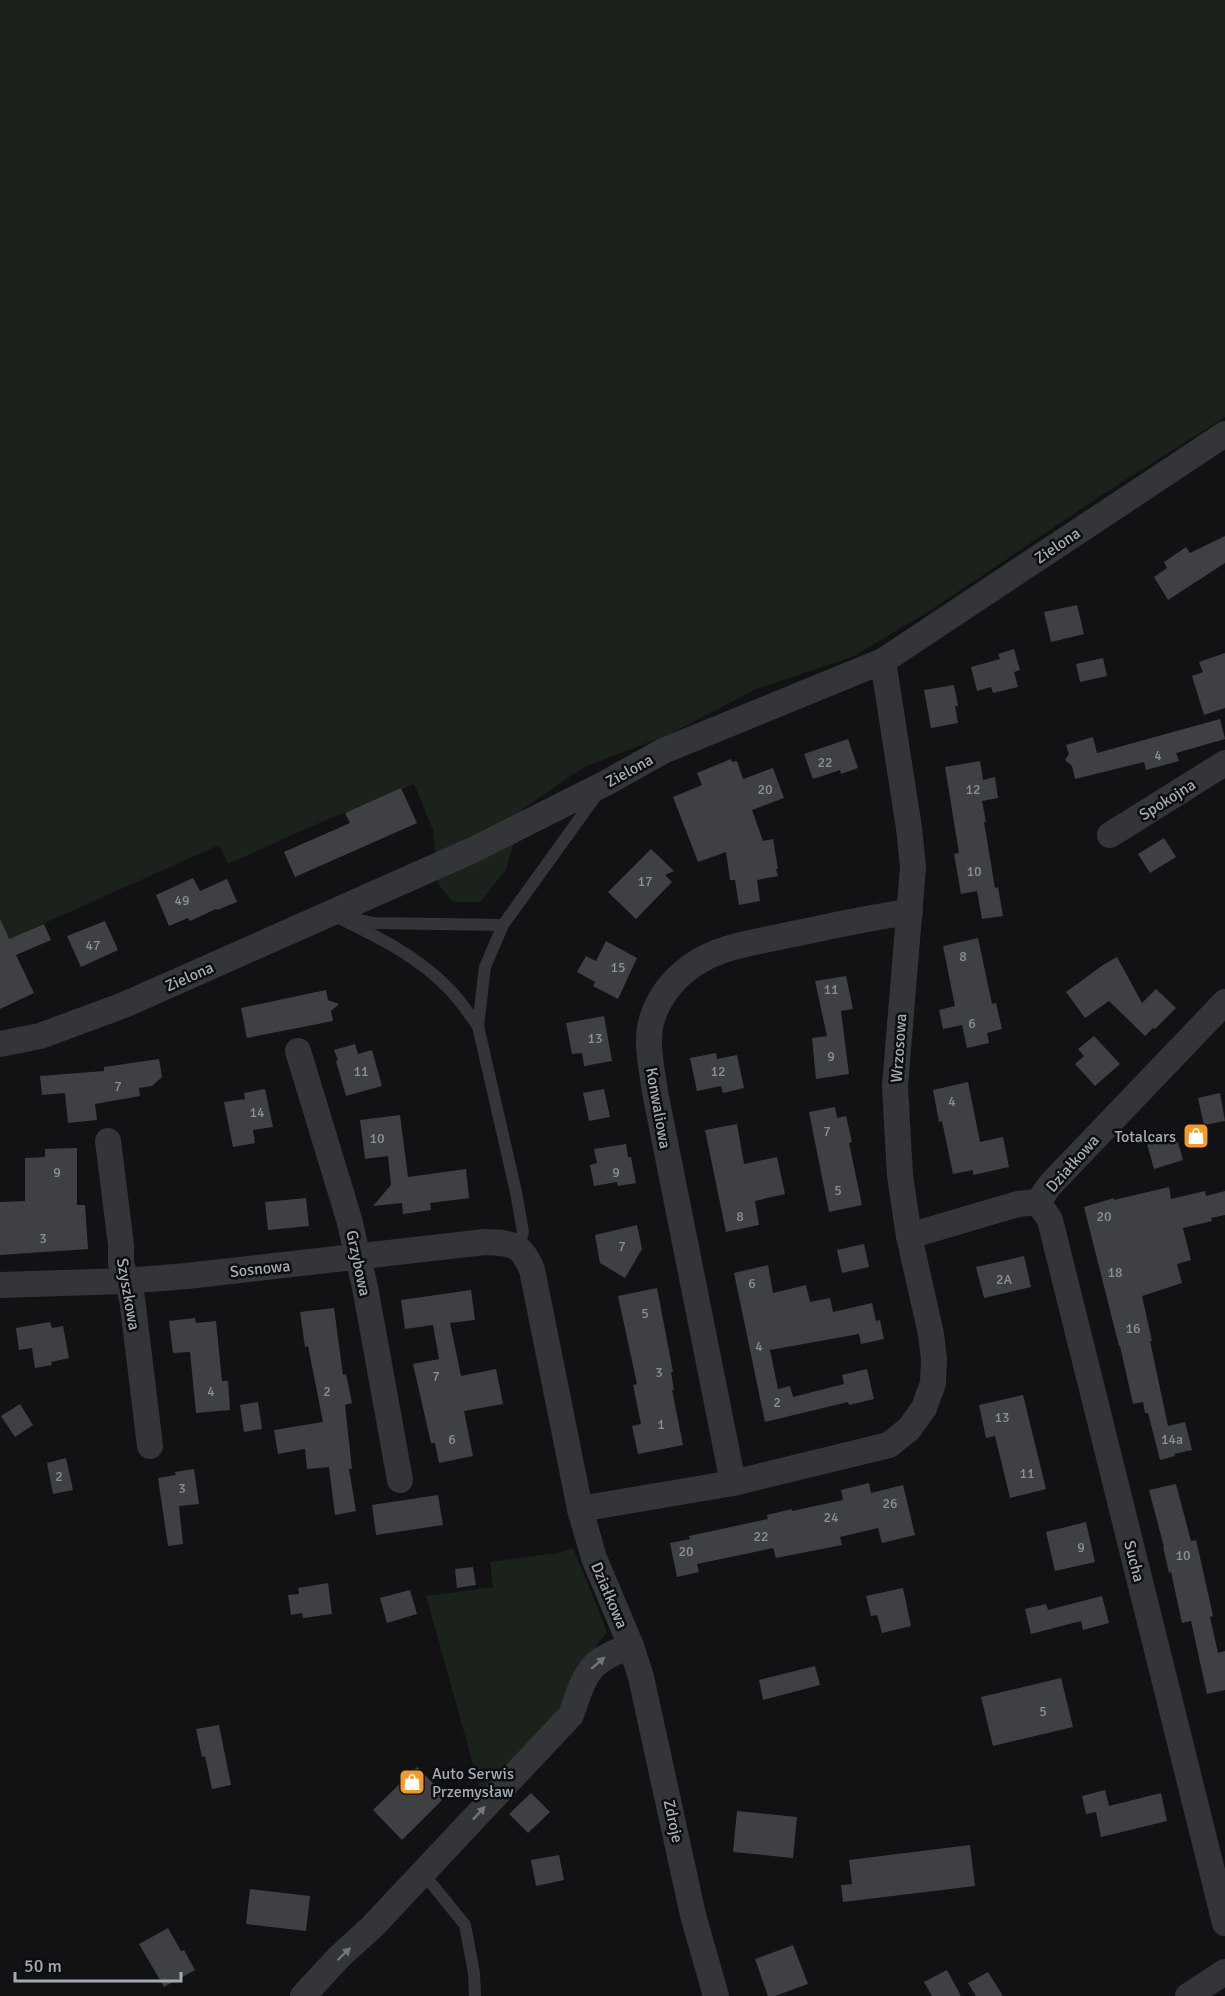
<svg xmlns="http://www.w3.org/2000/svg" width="1225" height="1996" font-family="Signika,sans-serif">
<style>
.green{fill:#1a221b}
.building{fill:#3e4044}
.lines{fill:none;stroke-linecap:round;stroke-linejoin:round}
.lane{stroke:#333539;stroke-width:12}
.street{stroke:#333539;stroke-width:26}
.oneway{fill:#71767d}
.labels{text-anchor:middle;stroke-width:5;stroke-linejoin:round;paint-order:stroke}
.number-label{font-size:14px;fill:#8a9099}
.street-label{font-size:16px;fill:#a3abb5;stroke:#0d0d0f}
.poi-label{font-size:16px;fill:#a3abb5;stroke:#0d0d0f;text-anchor:end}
</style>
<rect width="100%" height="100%" fill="#121214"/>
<g class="green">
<path d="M0,0h1225v417l-117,74 -177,119 -79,47 -96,32 -88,46 -84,32 -61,42 -17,61 -26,32h-27l-15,-18 -5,-54 -19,-46 -95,39 -91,41 -9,-19 -219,98z"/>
<path d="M573,1548l33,81v5l-10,11 2,7 -30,56 -85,92 -57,-204 67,-9 -3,-25 67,-9z"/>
</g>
<g class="building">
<path d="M1225,536v27l-57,37 -14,-23 13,-9 -3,-6 22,-15 4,6z"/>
<path d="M1077,605l7,29 -33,8 -7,-30z"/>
<path d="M1014,649l6,21 -6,2 4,15 -25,6 -2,-6 -14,4 -6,-24 29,-8 -2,-5z"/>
<path d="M1225,653v55l-21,7 -12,-39 11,-4 -4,-10z"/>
<path d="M1103,658l4,18 -27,6 -4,-18z"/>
<path d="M954,685l4,21h-3l3,17 -27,5 -7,-38z"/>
<path d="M1220,719l5,20 -49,14 3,8 -33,9 -2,-8 -69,17 -3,-13 -7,-6 4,-6 -3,-9 27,-8 4,16z"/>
<path d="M848,739l10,29 -17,6 -1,-4 -27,9 -9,-25z"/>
<path d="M731,759l1,3 5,-1 6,18 30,-11 11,30 -32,12 11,31 10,-2 5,30h-2l2,7 -21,4 3,21 -21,4 -4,-25h-5l-4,-28 -28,10 -25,-65 29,-12 -5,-12z"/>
<path d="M980,761l3,19 12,-3 3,21 -16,3 4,21h-2l11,66 3,-1 5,29 -21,3 -5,-28 -16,3 -7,-40 5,-1 -14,-86z"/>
<path d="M401,788l16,35 -122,54 -11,-25 66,-29 -5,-10z"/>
<path d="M1164,838l12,19 -26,16 -12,-19z"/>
<path d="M651,849l23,22 -9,4 7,7 -36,37 -28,-27z"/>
<path d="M193,878l7,13 27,-12 10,23 -20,8 -1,-1 -26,12 -2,-3 -19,8 -13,-31z"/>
<path d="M0,919l9,20 35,-15 7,16 -35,15 18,38 -34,16z"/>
<path d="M105,921l13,29 -37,17 -14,-31z"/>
<path d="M978,938l14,66 4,-1 6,26 -15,4 2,10 -22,5 -5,-23 -19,4 -4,-19 16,-4 -12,-60z"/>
<path d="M606,941l31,17 -19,41 -25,-13 2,-4 -18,-10 9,-16 10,5z"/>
<path d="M1117,957l25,46 14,-14 20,19 -21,21 -2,-1 -8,8 -36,-35 -24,17 -19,-26 37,-27z"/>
<path d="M846,976l7,33 -12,2 8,63 -33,5 -4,-41 15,-2 -12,-55z"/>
<path d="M326,990l2,10 11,4 -8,7 2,10 -86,17 -6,-30z"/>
<path d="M604,1016l8,45 -28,5 -2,-13 -10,1 -6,-31z"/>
<path d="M1094,1036l26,28 -25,22 -20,-22 9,-8 -6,-7z"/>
<path d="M355,1044l3,10 14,-4 10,36 -36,10 -10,-35 2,-1 -4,-10z"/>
<path d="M716,1053l1,6 20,-4 7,33 -21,5 -2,-7 -24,5 -7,-33z"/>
<path d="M159,1059l3,18 -10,9 -13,2 1,8 -45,8 2,16 -29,3 -3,-30 -23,2 -2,-19 64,-5v-4z"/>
<path d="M968,1082l12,60 23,-5 6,30 -36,8v-5l-20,4 -11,-53 -3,1 -6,-32z"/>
<path d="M265,1089l8,38 -20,3 2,13 -22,4 -9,-45 21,-3 -1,-6z"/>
<path d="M604,1089l6,28 -21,4 -6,-28z"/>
<path d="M1220,1093l5,28 -21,4 -6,-27z"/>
<path d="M835,1107l2,11 9,-2 6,26 -3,1 13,62 -33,7 -20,-100z"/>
<path d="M400,1115l8,62 58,-8 3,29 -39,5 1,7 -28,4 -1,-11 -29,3 18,-21 -3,-29 -23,3 -5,-39z"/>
<path d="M737,1124l7,40 33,-7 8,37 -30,7 4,24 -33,7 -21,-102z"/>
<path d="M1175,1132l8,28 -29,9 -8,-29z"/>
<path d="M626,1144l2,13h3l5,26 -18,3 -1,-4 -23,4 -4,-21 7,-2 -3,-14z"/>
<path d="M77,1148v57h8l3,44 -88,6v-53l25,-1v-43l20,-1v-8z"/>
<path d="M1169,1187l2,12 34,-8 1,5 19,-5v24l-14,3 1,3 -29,7 8,32 -14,4 5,19 -40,13 10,45h-2l18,85 17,-4 7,28 -18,4 1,2 -15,4 -12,-47h-3l-2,-11 -10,2 -13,-58h-1l-35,-139 30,-9v2z"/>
<path d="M306,1198l3,28 -41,4 -3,-28z"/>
<path d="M637,1225l5,24 -17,29 -25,-15 -5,-28z"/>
<path d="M864,1244l5,23 -27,6 -5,-23z"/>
<path d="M1024,1256l7,31 -47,11 -8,-31z"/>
<path d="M768,1265l5,28 33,-8 4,17 20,-4 3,14 39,-9 4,18 4,-1 4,19 -23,5 -2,-10 -89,16 8,39 12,-3 3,11 51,-13 -2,-9 25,-6 7,30 -25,6 -1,-3 -83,20 -31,-149z"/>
<path d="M657,1288l16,84h-2l3,18h-2l11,55 -45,9 -6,-28 9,-2 -8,-39 4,-1 -19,-88z"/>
<path d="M471,1290l4,30 -25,3 11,53 35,-7 7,35 -39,7 9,45 -34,7 -4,-20h-4l-18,-79 26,-5 -6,-34 -28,4 -4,-29z"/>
<path d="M334,1308l9,67 3,-1 6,29 -7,2 7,64h-3l7,42 -21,4 -6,-48 -22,2 -2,-20 -27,5 -4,-24 49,-8 -15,-76 -3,1 -5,-35z"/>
<path d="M195,1318l1,5 20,-2 6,60h6l2,29 -34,3 -6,-61 -17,1 -4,-32z"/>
<path d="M50,1322l2,6 11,-2 6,32 -18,4 1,3 -17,3 -3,-20 -13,2 -3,-22z"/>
<path d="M1023,1395l23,94 -36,9 -15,-62 -9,2 -7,-33z"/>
<path d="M258,1402l4,27 -18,3 -4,-27z"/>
<path d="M20,1404l13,21 -18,12 -14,-21z"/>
<path d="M66,1458l7,32 -20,4 -6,-31z"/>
<path d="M194,1469l5,35 -20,2 4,38 -15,2 -10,-68 18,-3 -1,-3z"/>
<path d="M869,1483l2,10 32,-8 12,50 -33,8 -4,-15 -38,9 2,8 -66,13 -3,-10 -76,16 2,8 -22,5 -7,-34 20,-4 -1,-3 79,-17 -1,-4 25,-6v2l51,-11 -2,-10z"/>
<path d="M1176,1484l15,57 5,-1 6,26 11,50 -3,1 8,36 7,-2v39l-18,4 -16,-73 -9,2 -11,-51 -2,1 -6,-26h1l-15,-57z"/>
<path d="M438,1495l5,30 -67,10 -4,-30z"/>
<path d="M1086,1522l9,40 -40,9 -9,-39z"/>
<path d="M473,1567l3,18 -19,3 -2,-19z"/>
<path d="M328,1583l4,31 -29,4 -1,-5 -11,2 -3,-20 11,-1 -1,-6z"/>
<path d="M903,1588l8,38 -29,7 -5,-18 -6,1 -5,-20z"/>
<path d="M410,1590l7,24 -30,9 -7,-25z"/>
<path d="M1102,1596l7,27 -26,7 -2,-9 -50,13 -6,-25 21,-5 2,6z"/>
<path d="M815,1666l5,19 -57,15 -4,-20z"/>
<path d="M1061,1678l12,49 -80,19 -12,-49z"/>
<path d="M219,1725l12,60 -19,4 -7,-33 -3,1 -6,-28z"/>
<path d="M417,1767l29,29 -44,44 -29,-30z"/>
<path d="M1105,1790l4,16 52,-13 6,28 -66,16 -5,-25 -10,2 -4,-18z"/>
<path d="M531,1793l19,19 -22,21 -19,-19z"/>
<path d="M737,1811l60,6 -4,41 -60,-6z"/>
<path d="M970,1845l5,41 -132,16 -2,-17 11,-1 -3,-24z"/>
<path d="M559,1855l5,25 -28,6 -5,-26z"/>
<path d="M250,1889l60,7 -4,35 -60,-7z"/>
<path d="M168,1928l13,23 3,-1 11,20 -31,17 -25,-43z"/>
<path d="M793,1945l15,39 -33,12h-7l-13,-37z"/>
<path d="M947,1970l14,26h-29l-8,-14z"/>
<path d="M988,1972l15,24h-27l-8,-13z"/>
</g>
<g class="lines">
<g class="lane">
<path d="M331,914c42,21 85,40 118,75 11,11 20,25 29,37"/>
<path d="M351,918l22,5 130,2"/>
<path d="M518,1247l5,-15 -7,-40 -38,-166 7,-59 18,-42 95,-132"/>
<path d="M423,1873l42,52 9,48 1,23"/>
</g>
<g class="street">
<path d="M1110,835l115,-72"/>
<path d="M0,1044l40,-8 84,-31 349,-155 133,-67 57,-32 220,-90 342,-227"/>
<path d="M298,1051l51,168 16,68 35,193"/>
<path d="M108,1141l13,104v18l11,35 18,148"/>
<path d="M1038,1202l12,18 175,703"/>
<path d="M909,1236l109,-32 20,-2 12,-17 175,-183"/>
<path d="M0,1285l125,-4 62,-5 298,-34c27,1 37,2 47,28l48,239"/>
<path d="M733,1483l-78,-391c-3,-23 -10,-51 -3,-73 7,-22 22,-41 41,-54 27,-19 64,-23 95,-30 41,-8 81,-18 122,-23"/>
<path d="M303,1996l36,-39 33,-30 199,-212c15,-43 16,-53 60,-69"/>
<path d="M716,1996l-23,-81 -52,-238 -10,-31 -37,-88 -14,-49 153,-26 156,-38 20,-16 15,-21 9,-25 1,-24 -3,-25 -22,-98 -9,-60 -5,-90 18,-219 -4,-39 -26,-167"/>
<path d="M1188,1996l37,-24"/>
</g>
</g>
<defs><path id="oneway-solid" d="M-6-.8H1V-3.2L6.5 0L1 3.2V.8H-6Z" transform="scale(1.5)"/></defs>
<g class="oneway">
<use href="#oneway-solid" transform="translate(598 1663) rotate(-41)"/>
<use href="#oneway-solid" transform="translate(479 1813) rotate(-47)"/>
<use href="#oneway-solid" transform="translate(344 1954) rotate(-44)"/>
</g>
<defs>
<g id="shop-square" transform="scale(1.35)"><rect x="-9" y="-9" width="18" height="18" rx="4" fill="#f49a2a" stroke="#0d0d0f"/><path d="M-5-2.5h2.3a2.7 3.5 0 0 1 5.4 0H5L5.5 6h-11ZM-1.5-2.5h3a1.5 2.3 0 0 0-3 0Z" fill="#fff"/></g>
</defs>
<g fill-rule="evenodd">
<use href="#shop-square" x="1196" y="1136"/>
<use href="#shop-square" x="412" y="1782"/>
</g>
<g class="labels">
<g class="number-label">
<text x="1158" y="760">4</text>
<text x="825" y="767">22</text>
<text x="765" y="794">20</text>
<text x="973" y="794">12</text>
<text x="974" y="876">10</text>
<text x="645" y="886">17</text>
<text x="182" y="905">49</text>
<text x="93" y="950">47</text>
<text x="963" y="961">8</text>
<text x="618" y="972">15</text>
<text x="831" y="994">11</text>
<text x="972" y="1028">6</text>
<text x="595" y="1043">13</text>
<text x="831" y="1061">9</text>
<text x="361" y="1076">11</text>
<text x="718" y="1076">12</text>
<text x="118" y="1091">7</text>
<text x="952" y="1106">4</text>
<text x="257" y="1117">14</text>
<text x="827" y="1136">7</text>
<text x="377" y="1143">10</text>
<text x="57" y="1177">9</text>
<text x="616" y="1177">9</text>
<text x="838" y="1195">5</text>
<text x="740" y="1221">8</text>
<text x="1104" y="1221">20</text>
<text x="43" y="1243">3</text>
<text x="622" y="1251">7</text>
<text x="1115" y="1277">18</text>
<text x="1004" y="1284">2A</text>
<text x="752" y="1288">6</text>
<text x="645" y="1318">5</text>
<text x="1133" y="1333">16</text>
<text x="759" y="1351">4</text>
<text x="659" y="1377">3</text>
<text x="436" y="1381">7</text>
<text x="211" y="1396">4</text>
<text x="327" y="1396">2</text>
<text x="777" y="1407">2</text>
<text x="1002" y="1422">13</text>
<text x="661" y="1429">1</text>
<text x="452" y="1444">6</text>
<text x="1172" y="1444">14a</text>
<text x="1027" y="1478">11</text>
<text x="59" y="1481">2</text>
<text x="182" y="1493">3</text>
<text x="890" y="1508">26</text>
<text x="831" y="1522">24</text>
<text x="761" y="1541">22</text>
<text x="1081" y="1552">9</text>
<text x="686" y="1556">20</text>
<text x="1183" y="1560">10</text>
<text x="1043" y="1716">5</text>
</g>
<g class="street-label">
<text transform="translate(1057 545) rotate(-34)" y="6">Zielona</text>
<text transform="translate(629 770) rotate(-29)" y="6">Zielona</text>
<text transform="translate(1167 799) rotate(-32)" y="6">Spokojna</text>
<text transform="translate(189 976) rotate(-24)" y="6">Zielona</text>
<text transform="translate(898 1048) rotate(-86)" y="6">Wrzosowa</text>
<text transform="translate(659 1108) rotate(80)" y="6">Konwaliowa</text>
<text transform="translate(1072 1163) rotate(-48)" y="6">Działkowa</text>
<text transform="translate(359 1263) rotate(78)" y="6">Grzybowa</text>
<text transform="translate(260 1268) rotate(-6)" y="6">Sosnowa</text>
<text transform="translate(129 1294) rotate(80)" y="6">Szyszkowa</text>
<text transform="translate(1135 1561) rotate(76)" y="6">Sucha</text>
<text transform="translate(610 1595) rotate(67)" y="6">Działkowa</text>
<text transform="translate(674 1821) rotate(78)" y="6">Zdroje</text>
</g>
<g class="poi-label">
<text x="1176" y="1142">Totalcars</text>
<text x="432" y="1779" text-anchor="start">Auto Serwis<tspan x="432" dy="18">Przemysław</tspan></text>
</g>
</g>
<path d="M15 1972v9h166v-9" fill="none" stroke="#a3abb5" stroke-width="3"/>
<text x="24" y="1972" font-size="18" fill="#a3abb5" stroke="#0d0d0f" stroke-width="4.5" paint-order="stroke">50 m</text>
</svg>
